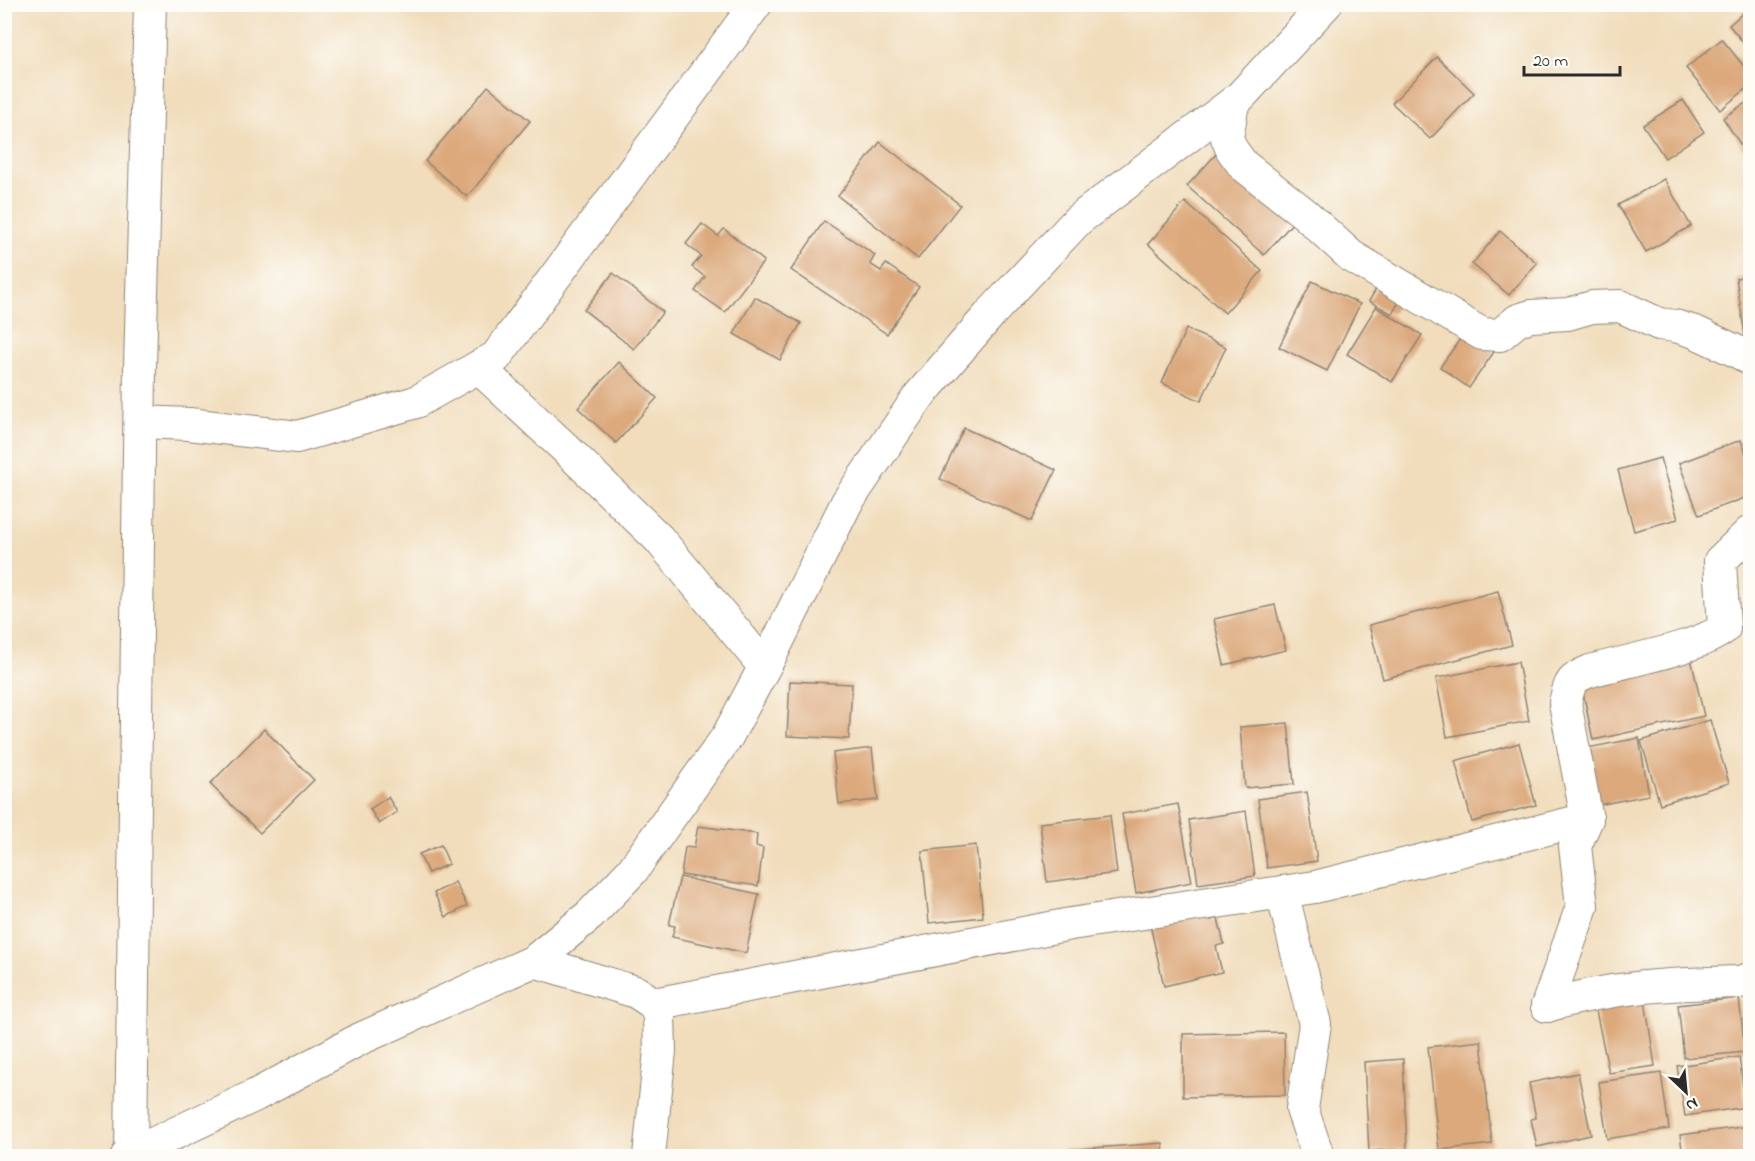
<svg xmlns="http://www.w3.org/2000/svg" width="1755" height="1161" font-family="'Indie Flower',sans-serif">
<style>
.building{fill:#dca97c}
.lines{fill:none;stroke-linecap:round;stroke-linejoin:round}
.street-casing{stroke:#8e8474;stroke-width:34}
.street{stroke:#fff;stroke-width:32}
</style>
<rect width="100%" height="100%" fill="#fdfcf7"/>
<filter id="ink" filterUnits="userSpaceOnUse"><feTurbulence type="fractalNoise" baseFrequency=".0167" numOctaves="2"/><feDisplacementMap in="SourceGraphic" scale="12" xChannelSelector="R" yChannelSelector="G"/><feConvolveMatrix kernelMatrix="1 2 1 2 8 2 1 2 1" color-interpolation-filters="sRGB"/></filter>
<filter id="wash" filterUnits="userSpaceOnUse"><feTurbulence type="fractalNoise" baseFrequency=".008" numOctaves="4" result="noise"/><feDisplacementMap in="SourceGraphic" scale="24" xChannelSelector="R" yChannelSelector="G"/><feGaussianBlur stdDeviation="1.35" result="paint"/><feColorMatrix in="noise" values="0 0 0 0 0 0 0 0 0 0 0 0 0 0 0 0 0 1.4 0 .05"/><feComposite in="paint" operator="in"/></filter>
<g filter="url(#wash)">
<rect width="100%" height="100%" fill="#f1ddbc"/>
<g id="blocks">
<g class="building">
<path d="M1750,7v44l-21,-26z"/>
<path d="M1722,39l28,35v12l-30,24 -34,-42z"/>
<path d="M1437,57l37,36 -44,46 -38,-36z"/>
<path d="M488,86l42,35 -63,76 -42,-36z"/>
<path d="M1683,100l21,32 -39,26 -22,-33z"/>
<path d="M1750,100v59l-27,-41z"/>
<path d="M880,142l80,63 -42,54 -80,-63z"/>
<path d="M1218,152l77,68 -31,35 -77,-69z"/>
<path d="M1664,179l27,47 -45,26 -28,-47z"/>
<path d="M1185,202l77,69 -37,42 -77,-69z"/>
<path d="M824,221l51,34 -5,9 11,7 5,-7 33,23 -32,47 -96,-64z"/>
<path d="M702,224l16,12 6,-7 40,32 -39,51 -30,-21 10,-14 -13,-10 9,-11 -15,-12z"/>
<path d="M1500,231l37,32 -28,32 -37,-31z"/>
<path d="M613,273l50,39 -29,37 -50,-39z"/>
<path d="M1750,276v65l-4,1 -10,-64z"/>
<path d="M1312,281l48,23 -33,67 -48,-24z"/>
<path d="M1379,284l23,13 -10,17 -23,-13z"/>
<path d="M755,297l46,26 -21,37 -46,-26z"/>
<path d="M1376,307l46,28 -30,47 -45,-28z"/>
<path d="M1186,329l40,18 -25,54 -39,-18z"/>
<path d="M1465,332l29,20 -25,36 -29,-21z"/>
<path d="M619,362l38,36 -41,45 -38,-35z"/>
<path d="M964,428l92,42 -24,51 -92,-42z"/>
<path d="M1741,440l9,25v31l-51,19 -20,-52z"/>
<path d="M1660,458l18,61 -44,12 -16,-61z"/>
<path d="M1498,591l14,54 -129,34 -14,-54z"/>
<path d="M1275,605l11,45 -62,15 -10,-46z"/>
<path d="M1690,654l14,62 -111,24 -13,-62z"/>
<path d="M1518,662l11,59 -82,16 -11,-59z"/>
<path d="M790,681l62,3 -3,55 -62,-3z"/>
<path d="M1710,720l19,63 -69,21 -19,-63z"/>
<path d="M1288,723l6,61 -49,4 -5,-61z"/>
<path d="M264,729l50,51 -54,53 -50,-49z"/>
<path d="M1639,738l10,57 -51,10 -11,-57z"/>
<path d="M1519,743l17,62 -64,17 -17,-61z"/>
<path d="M872,748l6,52 -39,4 -6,-51z"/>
<path d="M1307,792l10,69 -50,7 -9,-69z"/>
<path d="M388,797l9,15 -18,12 -9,-15z"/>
<path d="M1178,804l14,78 -56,11 -14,-79z"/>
<path d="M1246,811l9,65 -57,8 -9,-64z"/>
<path d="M1110,815l7,58 -70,9 -7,-59z"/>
<path d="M698,826l59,8 -1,12 7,2 -5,38 -77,-11 4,-28 9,1z"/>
<path d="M441,845l8,19 -21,9 -9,-19z"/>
<path d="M976,845l7,72 -54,6 -7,-72z"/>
<path d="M680,877l79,17 -13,59 -74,-16 3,-11 -6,-1z"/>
<path d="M455,882l12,24 -21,11 -12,-24z"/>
<path d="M1209,911l2,9 7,-2 6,26 -8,2 6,26 -58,14 -14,-61z"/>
<path d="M1739,998l6,54 -61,6 -6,-53z"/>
<path d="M1645,1000l10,66 -46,7 -14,-67z"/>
<path d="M1284,1032l1,63 -102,2v-63z"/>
<path d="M1481,1041l11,103 -53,6 -11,-103z"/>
<path d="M1739,1057l7,50 -61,9 -8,-50z"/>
<path d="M1403,1059l4,90 -38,2 -5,-89z"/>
<path d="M1578,1073l13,62 -54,12 -6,-28 5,-1 -7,-35z"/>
<path d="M1661,1073l8,56 -62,10 -8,-57z"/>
<path d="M1749,1126l1,30h-67l-3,-21z"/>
<path d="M1163,1143l1,13h-99l-1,-6z"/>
</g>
</g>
</g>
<g filter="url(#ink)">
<use href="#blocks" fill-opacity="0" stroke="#8e8474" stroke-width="1.5"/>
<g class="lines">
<g class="street-casing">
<g id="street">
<path d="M1233,103l-6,35 5,12 11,15 62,49 46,42 131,78 18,1 18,-15 13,-4 37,-2 24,-7 28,-1 39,18 16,2 20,6 43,20 12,7"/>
<path d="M478,367l87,81 94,91 105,127"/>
<path d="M140,422l49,2 108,13 119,-35 80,-45 260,-353"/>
<path d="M1282,892l33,132 -13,85 16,47"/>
<path d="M534,961l102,31 18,12 5,12 1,35 -11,105"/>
<path d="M654,1004l417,-80 244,-37 272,-68"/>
<path d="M1547,1006l35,-100 -7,-60 12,-27 -22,-116c5,-21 5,-24 25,-32 32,-9 112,-24 134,-43l-4,-67 30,-29"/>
<path d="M1547,1006c64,-20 126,-22 192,-24l11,-3"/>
<path d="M127,1156l129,-61 104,-56 174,-78 56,-46 42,-44 95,-134 45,-84 75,-151 72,-106 72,-83 87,-93 161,-122 87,-94"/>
<path d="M131,1156l9,-790 10,-362"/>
</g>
</g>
<use href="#street" class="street"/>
</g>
</g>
<rect width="1755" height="1161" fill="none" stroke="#fdfcf7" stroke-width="24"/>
<g transform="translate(1686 1092) rotate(154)" stroke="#fdfcf7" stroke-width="4.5" paint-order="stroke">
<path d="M0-4.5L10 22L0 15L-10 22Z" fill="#2b2b2b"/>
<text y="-9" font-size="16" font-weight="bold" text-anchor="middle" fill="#2b2b2b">N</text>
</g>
<path d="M1524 66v9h96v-9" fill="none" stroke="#2b2b2b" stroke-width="3"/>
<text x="1533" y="66" font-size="18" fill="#2b2b2b" stroke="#fdfcf7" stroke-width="4.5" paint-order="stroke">20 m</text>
</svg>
